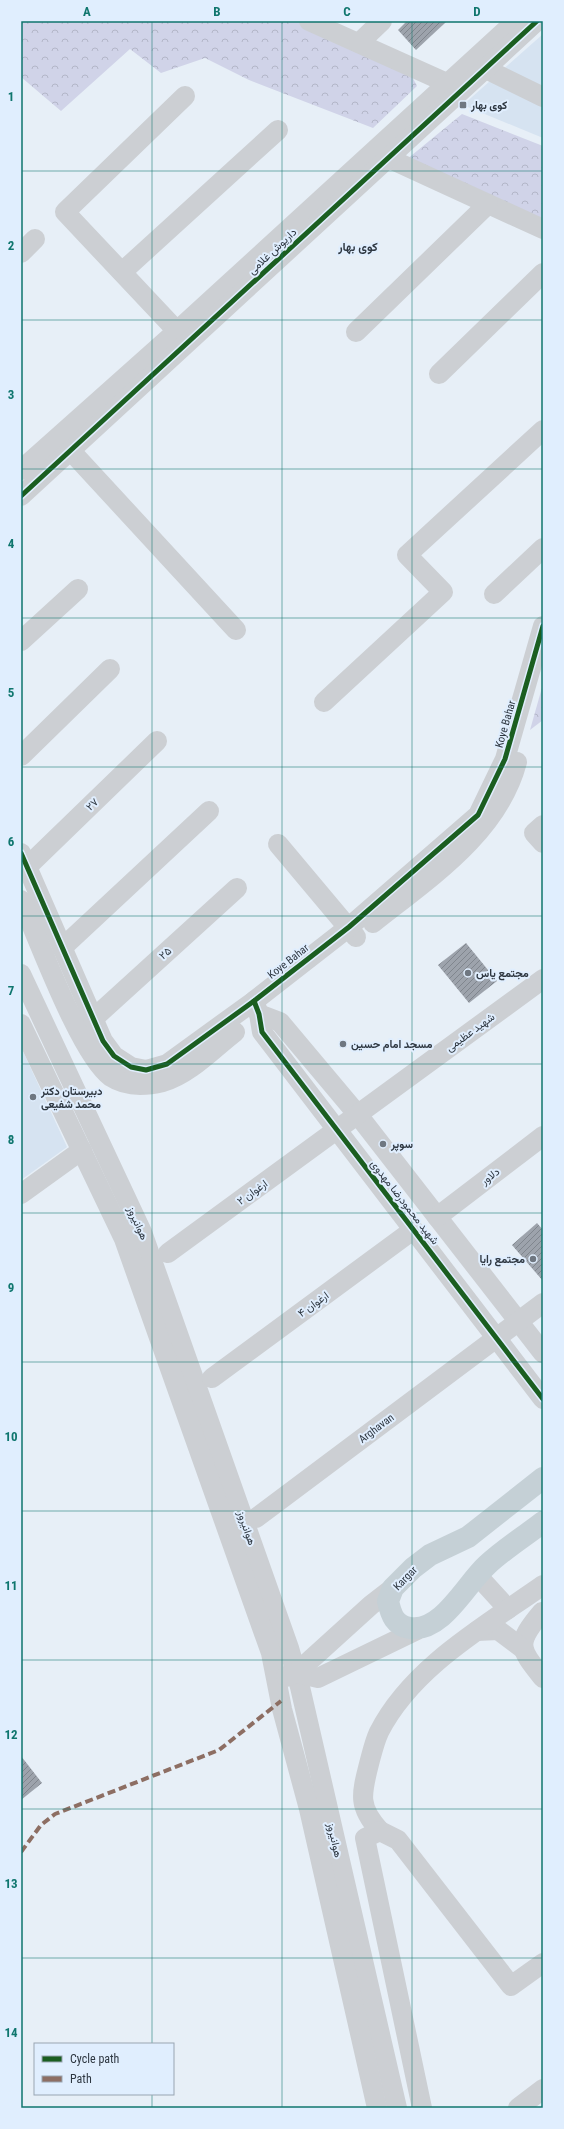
<svg xmlns="http://www.w3.org/2000/svg" width="564" height="2129" font-family="'Roboto Condensed',Vazirmatn,sans-serif">
<style>
.built{fill:#d6e3f1}
.forest{fill:url(#forest-crowns)}
.building{fill:url(#building-hatch)}
.lines{fill:none;stroke-linecap:round;stroke-linejoin:round}
.minor{stroke:#cccfd3;stroke-width:20}
.major{stroke:#c5d0d6;stroke-width:22}
.quiet{stroke:#8d6e63;stroke-width:4;stroke-dasharray:8 4;stroke-linecap:butt}
.cycleway-casing{stroke:#e0eefe;stroke-width:8}
.cycleway{stroke:#1b5e20;stroke-width:5}
.grid{fill:none;stroke:#0f766e;stroke-width:1;stroke-opacity:0.55}
.poi-dot{fill:#6f7781;stroke:#e0eefe;stroke-width:1.5}
.labels{text-anchor:middle;stroke-width:4;stroke-linejoin:round;paint-order:stroke}
.poi-label{font-size:11px;font-weight:bold;fill:#2e3741;stroke:#e0eefe;text-anchor:start}
.street-label{font-size:11px;fill:#2e3741;stroke:#e0eefe}
.neighbourhood-label{font-size:12px;font-weight:bold;fill:#2e3741;stroke:#e0eefe}
.neatline{fill:none;stroke:#0f766e;stroke-width:1.5}
.grid-label{font-size:13px;text-anchor:middle;font-weight:bold;fill:#0f766e}
</style>
<defs>
<pattern id="forest-crowns" width="20" height="18" patternUnits="userSpaceOnUse"><rect width="20" height="18" fill="#d0d3e8"/><path d="M2 6a3 3 0 1 1 6 0M12 15a3 3 0 1 1 6 0" fill="none" stroke="#b3b6c8"/></pattern>
<pattern id="building-hatch" width="6" height="6" patternUnits="userSpaceOnUse"><rect width="6" height="6" fill="#9da3ac"/><path d="M-1 1l2-2M0 6l6-6M5 7l2-2" fill="none" stroke="#80868e"/></pattern>
</defs>
<rect width="100%" height="100%" fill="#e7eff7"/>
<g class="built">
<path d="M543,34v104l-80,-33z"/>
<path d="M21,1047l46,100 -46,33z"/>
</g>
<g class="forest">
<path d="M21,21h299l84,40 13,25 -44,42 -124,-48 -44,-22 -44,15 -31,-24 -69,62 -40,-34z"/>
<path d="M462,114l81,32v77l-137,-63z"/>
<path d="M543,684v36l-13,10z"/>
</g>
<g class="building">
<path d="M407,21h40l-31,29 -18,-20z"/>
<path d="M466,943l31,38 -28,22 -31,-38z"/>
<path d="M537,1223l6,7v51l-31,-36z"/>
<path d="M21,1756l21,27 -21,17z"/>
</g>
<g class="lines">
<g class="minor">
<path d="M309,21l138,62"/>
<path d="M359,43l23,-22"/>
<path d="M486,69l57,28"/>
<path d="M388,158l155,71"/>
<path d="M21,253l14,-14"/>
<path d="M122,272l156,-142"/>
<path d="M177,331l-112,-119 120,-116"/>
<path d="M356,332l132,-128"/>
<path d="M439,374l104,-101"/>
<path d="M70,450l166,180"/>
<path d="M21,470l156,-139 339,-310"/>
<path d="M21,496l516,-475"/>
<path d="M494,594l49,-46"/>
<path d="M21,641l57,-52"/>
<path d="M324,702l119,-110 -36,-37 136,-125"/>
<path d="M21,756l89,-87"/>
<path d="M543,825l-9,8 9,10"/>
<path d="M278,844l78,93"/>
<path d="M21,853l82,188 11,15 17,11 15,3 21,-6 87,-63 95,-74 129,-112 27,-56 38,-133"/>
<path d="M27,867l130,-126"/>
<path d="M21,900c17,38 60,156 90,177 15,10 35,9 52,5 27,-8 50,-33 72,-50"/>
<path d="M373,923c55,-44 125,-89 144,-161"/>
<path d="M62,948l147,-137"/>
<path d="M21,974l121,258 147,416 11,39 97,421"/>
<path d="M254,1001l5,13 3,18 281,367"/>
<path d="M259,1014l21,8 78,93 185,238"/>
<path d="M93,1019l144,-131"/>
<path d="M21,1024l103,215 147,414 11,56 27,100 68,299"/>
<path d="M21,1194l61,-44"/>
<path d="M437,1217l106,-81"/>
<path d="M168,1253l375,-274"/>
<path d="M212,1378l201,-148"/>
<path d="M256,1518l287,-215"/>
<path d="M477,1575l31,34"/>
<path d="M542,1612c-27,32 -23,36 1,66"/>
<path d="M477,1631l21,-1 24,18"/>
<path d="M296,1673l22,5 99,-48"/>
<path d="M286,1677l10,-4 75,-68 22,-17"/>
<path d="M380,1831c-22,-24 -19,-36 -11,-67 3,-11 5,-21 10,-32 33,-65 106,-106 164,-147"/>
<path d="M422,2108l-57,-270 15,-7 18,9 113,146 32,-23"/>
<path d="M518,2108l25,-19"/>
</g>
<path class="major" d="M543,1478l-75,59 -38,18 -17,13 -20,20 -5,13c3,14 7,25 22,27 32,5 56,-44 77,-63 17,-16 38,-29 56,-43"/>
<path class="quiet" d="M21,1852l20,-27 14,-11 164,-64 62,-49"/>
<g class="cycleway-casing">
<g id="cycleway">
<path d="M21,496l516,-475"/>
<path d="M21,853l82,188 11,15 17,11 15,3 21,-6 87,-63 95,-74 129,-112 27,-56 38,-133"/>
<path d="M254,1001l5,13 3,18 281,367"/>
</g>
</g>
<use href="#cycleway" class="cycleway"/>
</g>
<path class="grid" d="M152,21v2023M282,21v2087M412,21v2087M21,171h522M21,320h522M21,469h522M21,618h522M21,767h522M21,916h522M21,1064h522M21,1213h522M21,1362h522M21,1511h522M21,1660h522M21,1809h522M21,1958h522M152,2094v14"/>
<g class="poi-dot">
<rect x="459" y="101" width="8" height="8" rx="2"/>
<circle cx="468" cy="973" r="4"/>
<circle cx="343" cy="1044" r="4"/>
<circle cx="33" cy="1097" r="4"/>
<circle cx="383" cy="1144" r="4"/>
<circle cx="533" cy="1259" r="4"/>
</g>
<g class="labels">
<g class="poi-label">
<text x="471" y="109">کوی بهار</text>
<text x="476" y="977">مجتمع یاس</text>
<text x="351" y="1048">مسجد امام حسین</text>
<text x="41" y="1095">دبیرستان دکتر<tspan x="41" dy="13">محمد شفیعی</tspan></text>
<text x="391" y="1148">سوپر</text>
<text x="525" y="1263" text-anchor="end">مجتمع رایا</text>
</g>
<g class="street-label">
<text transform="translate(272 251) rotate(-43)" y="4">داریوش غلامی</text>
<text transform="translate(505 724) rotate(-74)" y="4">Koye Bahar</text>
<text transform="translate(92 804) rotate(-44)" y="4">۲۷</text>
<text transform="translate(165 953) rotate(-42)" y="4">۲۵</text>
<text transform="translate(288 961) rotate(-38)" y="4">Koye Bahar</text>
<text transform="translate(470 1032) rotate(-36)" y="4">شهید عظیمی</text>
<text transform="translate(490 1176) rotate(-37)" y="4">دلاور</text>
<text transform="translate(252 1192) rotate(-36)" y="4">ارغوان ۲</text>
<text transform="translate(405 1202) rotate(52)" y="4">شهید محمودرضا مهدوی</text>
<text transform="translate(138 1223) rotate(66)" y="4">هوانیروز</text>
<text transform="translate(313 1304) rotate(-36)" y="4">ارغوان ۴</text>
<text transform="translate(376 1428) rotate(-37)" y="4">Arghavan</text>
<text transform="translate(247 1528) rotate(71)" y="4">هوانیروز</text>
<text transform="translate(405 1578) rotate(-46)" y="4">Kargar</text>
<text transform="translate(335 1840) rotate(77)" y="4">هوانیروز</text>
</g>
<g class="neighbourhood-label">
<text x="358" y="251">کوی بهار</text>
</g>
</g>
<rect width="564" height="2129" fill="none" stroke="#e0eefe" stroke-width="44"/>
<rect x="34" y="2043" width="140" height="52" fill="#e0eefe" stroke="#99a5b2"/>
<rect x="42" y="2056" width="20" height="6" fill="#1b5e20" stroke="#99a5b2"/>
<text x="70" y="2063" font-size="12" fill="#2e3741">Cycle path</text>
<rect x="42" y="2076" width="20" height="6" fill="#8d6e63" stroke="#99a5b2"/>
<text x="70" y="2083" font-size="12" fill="#2e3741">Path</text>
<rect x="22" y="22" width="520" height="2085" class="neatline"/>
<g class="grid-label">
<text x="87" y="16">A</text>
<text x="217" y="16">B</text>
<text x="347" y="16">C</text>
<text x="477" y="16">D</text>
<text x="11" y="101">1</text>
<text x="11" y="250">2</text>
<text x="11" y="399">3</text>
<text x="11" y="548">4</text>
<text x="11" y="697">5</text>
<text x="11" y="846">6</text>
<text x="11" y="995">7</text>
<text x="11" y="1144">8</text>
<text x="11" y="1292">9</text>
<text x="11" y="1441">10</text>
<text x="11" y="1590">11</text>
<text x="11" y="1739">12</text>
<text x="11" y="1888">13</text>
<text x="11" y="2037">14</text>
</g>
</svg>
